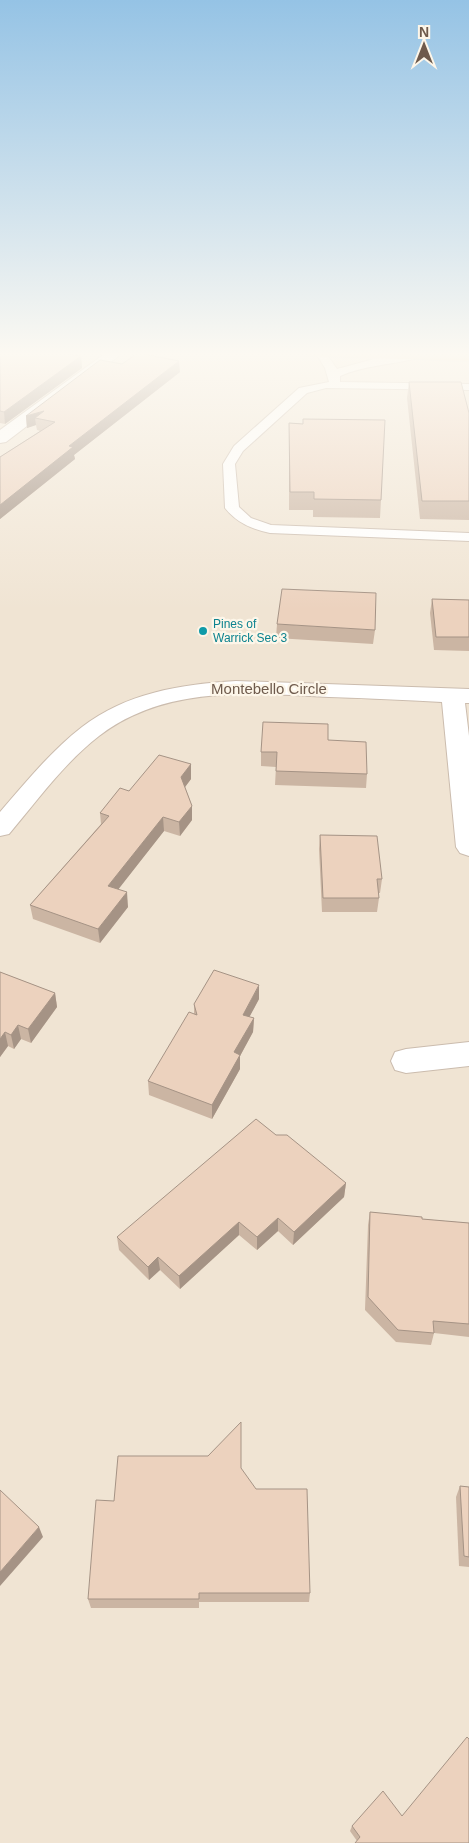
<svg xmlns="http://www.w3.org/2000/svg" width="469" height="1843" font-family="Arial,sans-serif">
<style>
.residential{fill:#f0e4d3}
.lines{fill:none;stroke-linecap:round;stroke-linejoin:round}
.service-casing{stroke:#cbbcae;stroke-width:2}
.minor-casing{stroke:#cbbcae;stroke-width:2}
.primary-casing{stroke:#d6d1cd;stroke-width:2}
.service{fill:#fff;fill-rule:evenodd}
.minor{fill:#fff;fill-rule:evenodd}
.primary{fill:#f1d7a2;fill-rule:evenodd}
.wall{fill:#cbb5a3}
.shaded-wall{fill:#a59385}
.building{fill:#ecd2be;stroke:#a59385}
.culture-dot{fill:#0f9aa8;stroke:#fdf6e9;stroke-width:2}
.labels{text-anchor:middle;stroke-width:4.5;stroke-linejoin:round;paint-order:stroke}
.far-culture-label{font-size:12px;fill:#0d838f;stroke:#fdf6e9;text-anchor:start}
.street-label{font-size:15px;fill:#6e5a4c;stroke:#fdf6e9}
</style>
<rect width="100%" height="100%" fill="#f9f2e3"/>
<rect class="residential" x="0" y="352" width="469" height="1491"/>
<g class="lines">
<g class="service-casing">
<path id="service" d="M315,352h10l12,17 37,-10 44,-5 1,2 -1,2c-27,7 -53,7 -78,18v6l129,2v6l-143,-2 -19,5 -64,58 -8,13 4,43 12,11 20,7 198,8v8l-199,-8c-18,-4 -33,-10 -45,-25l-2,-44 11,-18 65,-58 30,-6 -4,-14z"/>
</g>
<g class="minor-casing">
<g id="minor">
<path d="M107,352h17l-118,90 -6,1v-13z"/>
<path d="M236,681l233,8v14h-4l4,33v120l-9,-3 -4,-6 -14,-145c-38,-2 -75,-4 -113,-5 -79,-4 -164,-12 -230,39 -35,27 -62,65 -90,98l-9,2v-24c26,-30 51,-61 82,-85 44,-34 99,-43 154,-46z"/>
<path d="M469,1042v24l-63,7 -11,-3 -4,-9 4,-9 11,-3z"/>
</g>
</g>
<g class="primary-casing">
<path id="primary" d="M301,352l168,1v8l-161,-5 -5,-1z"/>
</g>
<use href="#service" class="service"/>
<use href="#minor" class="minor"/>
<use href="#primary" class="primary"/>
</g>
<g class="wall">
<path d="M0,352l81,4 1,12 -77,56 -5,-1z"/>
<path d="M122,364l58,8 -106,83 1,4 -75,60v-62l40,-26 -3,-1 -1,-5 -9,3 -1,-12z"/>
<path d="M409,382l60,31v107l-49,-1 -13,-121z"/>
<path d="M289,423l14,1 78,76 -1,18 -67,-1v-7h-24z"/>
<path d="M432,599l37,1v51l-35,-1 -4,-37z"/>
<path d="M277,624l98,6 -2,14 -97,-6z"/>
<path d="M328,740l39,34 -1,14 -91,-3 1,-18 -15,-1v-14z"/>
<path d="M191,764v15l-6,8 7,19v14l-12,16 -16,-5 -46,58 10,18 -28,36 -67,-24 -3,-14 71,-81 -1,-11 29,-22z"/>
<path d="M320,835l62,44 -2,14h-2l1,5 -2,14h-55l-3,-63z"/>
<path d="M0,972l55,21 2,14 -26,36 -10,-4 -7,10 -6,-3 -8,11z"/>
<path d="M259,999l-10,18 5,1 -1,14 -13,24v13l-28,50 -63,-24 -1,-14 46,-67v-10z"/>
<path d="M276,1135l70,48 -2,14 -51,48 -15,-14 -21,19 -18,-15 -59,54 -20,-19 -11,10 -30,-30 -2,-13z"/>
<path d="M370,1212l52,7 47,4v114l-35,-4 -3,12 -35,-3 -31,-32 3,-85z"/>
<path d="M241,1468l69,125 -1,9h-110v6h-108l-3,-9 26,-98z"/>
<path d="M460,1486l9,1v80l-10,-1 -3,-69z"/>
<path d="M402,1816l67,27 -112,-2 -7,-10 2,-5z"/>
</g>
<g class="shaded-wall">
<path d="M81,356l1,12 -77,56 -1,-12z"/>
<path d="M179,361l1,11 -106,83 1,4 -75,60v-14l69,-59z"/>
<path d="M44,411l-9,7 1,7 -9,3 -1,-12z"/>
<path d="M191,764v15l-9,12 -1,-14z"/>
<path d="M192,806v14l-12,16 -1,-14z"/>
<path d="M163,817l1,14 -54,69 -2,-14z"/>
<path d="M127,892l1,15 -28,36 -2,-14z"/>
<path d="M259,985v14l-16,30v-14z"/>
<path d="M55,993l2,14 -26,36 -3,-14z"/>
<path d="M254,1018l-1,14 -13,24v13l-28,50v-14l22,-53z"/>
<path d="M18,1025l3,14 -7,10 -3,-14z"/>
<path d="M5,1032l3,14 -8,11v-18z"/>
<path d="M346,1183l-2,14 -51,48 1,-13z"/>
<path d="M278,1218v13l-21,19v-13z"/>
<path d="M239,1222v13l-59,54 -1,-13z"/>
<path d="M158,1257l2,13 -11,10 -1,-13z"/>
<path d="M39,1527l4,10 -43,49v-14z"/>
</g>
<g class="building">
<path d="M0,352h55l26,4 -77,56 -4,-1z"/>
<path d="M138,353l41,8 -110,85 4,1 -73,58v-48l55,-35 -20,-4 9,-7 -18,5 74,-56 22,4z"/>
<path d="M409,382h52l8,31v88h-47z"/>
<path d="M303,419l82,1 -4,80 -67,-1v-7h-24l-1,-69 14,1z"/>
<path d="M282,589l94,4 -1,37 -98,-6z"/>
<path d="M432,599l37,1v37h-33z"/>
<path d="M263,722l65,2v16l38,2 1,32 -91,-3 1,-19h-16z"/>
<path d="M159,755l32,9 -10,13 11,29 -13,16 -16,-5 -55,69 19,6 -29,37 -68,-24 79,-89 -9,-3 20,-25 9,3z"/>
<path d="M320,835l57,1 5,43h-5l2,19h-56z"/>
<path d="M214,970l45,15 -16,30 11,3 -20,34 6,3 -28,50 -64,-24 41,-69 8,3 -3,-11z"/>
<path d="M0,972l55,21 -27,36 -10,-4 -7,10 -6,-3 -5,7z"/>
<path d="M256,1119l20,16h11l59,48 -52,49 -16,-14 -21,19 -18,-15 -60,54 -21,-19 -10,10 -31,-30z"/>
<path d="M370,1212l52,5v2l47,4v101l-36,-3 1,12 -36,-3 -30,-33z"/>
<path d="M241,1422v46l15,21h51l3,104h-111v6h-111l8,-99 18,1 4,-45h90z"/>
<path d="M460,1486l9,1v70l-5,-1z"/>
<path d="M0,1490l39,37 -39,45z"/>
<path d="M467,1737l2,2v104h-114l5,-6 -8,-11 31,-35 19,25z"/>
</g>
<linearGradient id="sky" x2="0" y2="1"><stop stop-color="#95c3e5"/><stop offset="0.58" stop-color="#fcf9f2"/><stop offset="1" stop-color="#fcf9f2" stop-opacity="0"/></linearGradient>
<rect width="469" height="610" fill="url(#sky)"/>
<circle class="culture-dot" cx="203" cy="631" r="5"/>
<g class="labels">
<g class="far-culture-label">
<text x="213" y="628">Pines of<tspan x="213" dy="14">Warrick Sec 3</tspan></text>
</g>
<g class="street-label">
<text x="269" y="694">Montebello Circle</text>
</g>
</g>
<g transform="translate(424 45)" stroke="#fdf6e9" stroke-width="4" paint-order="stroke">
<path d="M0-4L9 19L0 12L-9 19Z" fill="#6e5a4c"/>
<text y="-8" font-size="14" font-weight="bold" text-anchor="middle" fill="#6e5a4c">N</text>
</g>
</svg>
